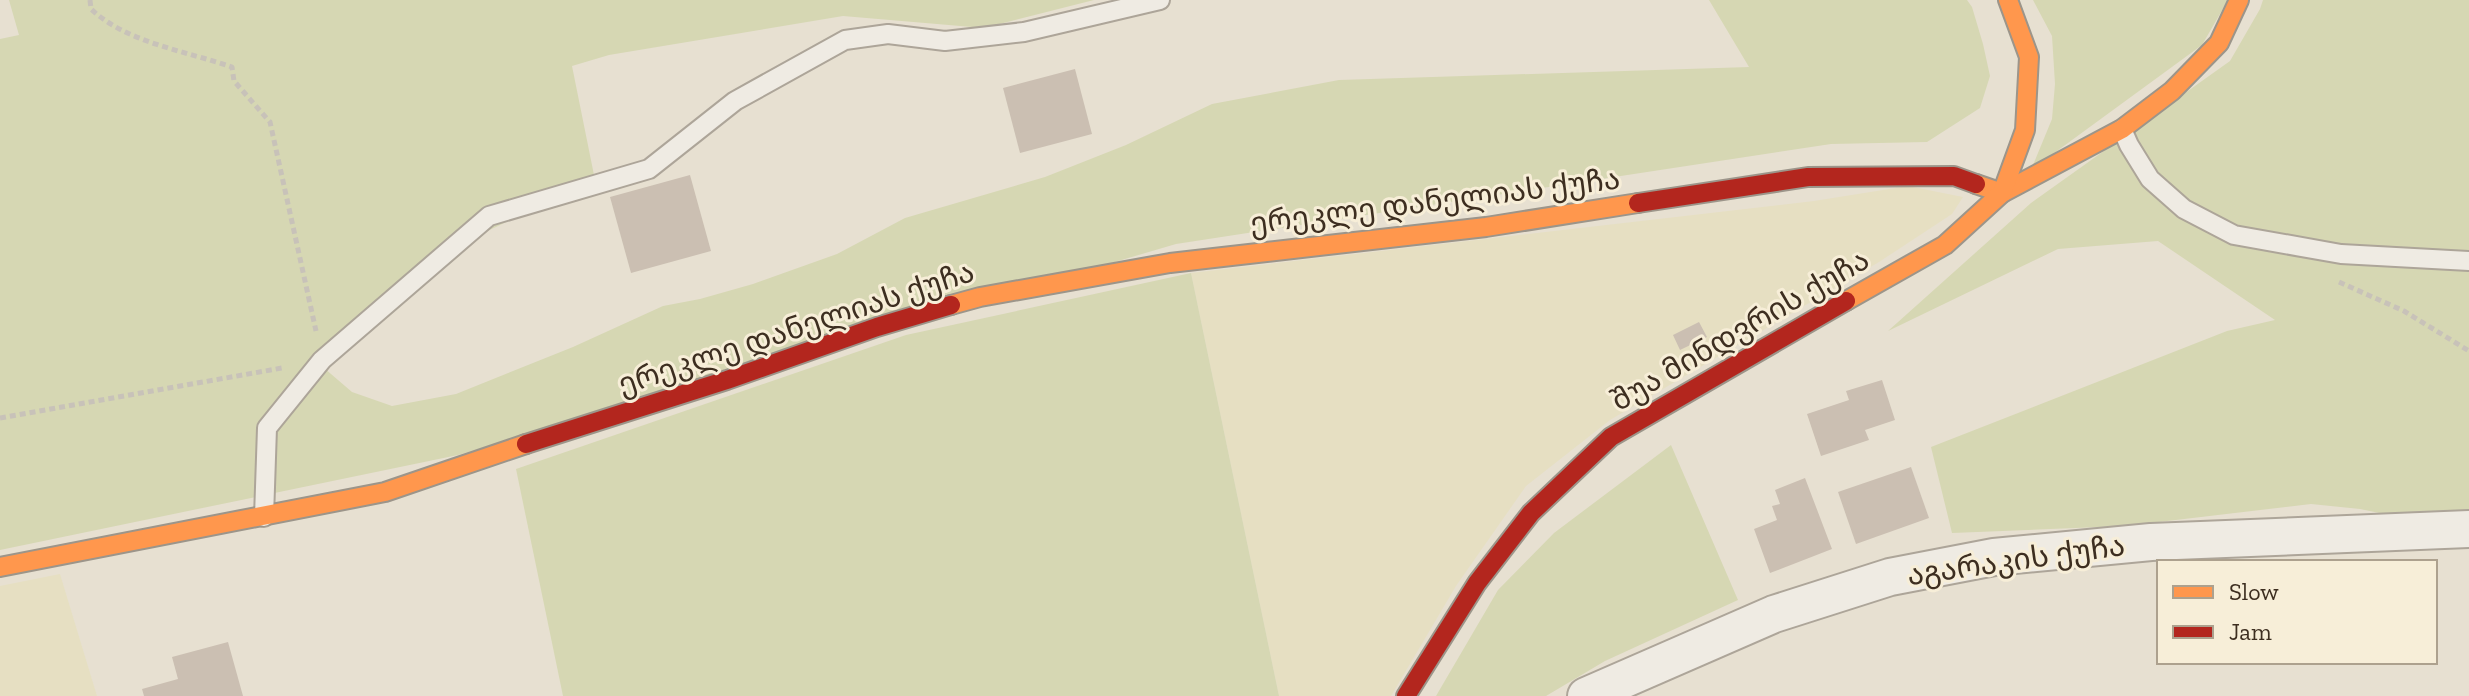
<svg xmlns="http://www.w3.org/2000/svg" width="2469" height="696" font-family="'Zilla Slab','Noto Sans Georgian',serif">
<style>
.farmland{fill:#e6dfc2}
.green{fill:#d6d7b3}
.building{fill:#cbbfb2}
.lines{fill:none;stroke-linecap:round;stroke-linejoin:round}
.lane-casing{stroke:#ada599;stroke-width:22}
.street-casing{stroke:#ada599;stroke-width:40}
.slow-casing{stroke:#9c958a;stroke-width:22}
.jam-casing{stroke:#9c958a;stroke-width:22}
.path{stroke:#c8c2b9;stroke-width:5;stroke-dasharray:6 4;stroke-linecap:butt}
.lane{stroke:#efebe3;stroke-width:18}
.street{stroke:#efebe3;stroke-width:36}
.slow{stroke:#ff974d;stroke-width:18}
.jam{stroke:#b3261e;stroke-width:18}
.labels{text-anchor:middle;stroke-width:6;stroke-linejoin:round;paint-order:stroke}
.street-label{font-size:30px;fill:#3d2e20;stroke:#f7eed8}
</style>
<rect width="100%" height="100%" fill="#e7e0d1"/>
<g class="farmland">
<path d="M1908,186l55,11 -11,17 -73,48 -269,158 -84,66 -70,100 -65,110h-112l-88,-423 623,-72z"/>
<path d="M60,574l37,122h-97v-110z"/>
</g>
<g class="green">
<path d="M9,0h1085l-110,28 -141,-12 -234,39 -37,11 23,114 -137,65 -134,123 28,24 40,14 64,-12 117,-47 90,-41 37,-7 53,-15 84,-30 68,-36 140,-41 81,-32 86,-41 127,-24 410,-13 -40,-67h258l5,7 11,37 7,32 -10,32 -53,34 -96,2 -655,100 -718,211 -458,95v-511l19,-4z"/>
<path d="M2033,0h195l-26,45 -171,125 21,-51 3,-35 -3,-48z"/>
<path d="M2263,0h206v515l-65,3 -44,-9 -49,-5 -186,22 -173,7 -21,-86 296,-116 48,-11 -117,-79 -100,8 -170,82 143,-128 199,-142 30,-52z"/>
<path d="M1191,273l88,423h-716l-47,-227 390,-134z"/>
<path d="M1671,445l67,155 -133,61 -59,35h-110l62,-106 56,-57z"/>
</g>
<g class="building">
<path d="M1075,69l17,65 -72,19 -17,-65z"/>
<path d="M690,175l21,76 -80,22 -21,-76z"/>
<path d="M1699,322l8,15 -27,13 -7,-15z"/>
<path d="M1882,380l13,40 -30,10 4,10 -48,16 -14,-42 42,-14 -3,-9z"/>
<path d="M1911,467l18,51 -73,26 -18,-52z"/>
<path d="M1805,478l27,71 -62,24 -16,-44 23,-9 -5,-14 8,-2 -5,-14z"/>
<path d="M228,642l15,54h-99l-2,-7 36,-10 -6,-22z"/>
</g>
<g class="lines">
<g class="lane-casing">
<g id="lane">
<path d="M2122,129l7,16 21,34 34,30 50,26 107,19 128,7"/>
<path d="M264,517l3,-89 55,-68 167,-144 160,-47 86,-68 110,-61 43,-6 57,7 79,-9 136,-32"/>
</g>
</g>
<g class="street-casing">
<path id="street" d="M1586,696l188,-82 116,-37 104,-20 157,-15 318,-13"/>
</g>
<g class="slow-casing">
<g id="slow">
<path d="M1976,184l26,9 120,-64 50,-38 47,-48 20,-43"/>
<path d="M1846,301l99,-56 57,-52 23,-63 4,-73 -21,-57"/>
<path d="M951,305l29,-8 190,-34 316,-36 152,-24"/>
<path d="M0,567l385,-75 141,-48"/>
</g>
</g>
<g class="jam-casing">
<g id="jam">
<path d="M1638,203l170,-26 146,-1 22,8"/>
<path d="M526,444l201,-64 150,-53 74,-22"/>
<path d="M1406,696l71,-113 54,-70 80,-76 235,-136"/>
</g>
</g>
<g class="path">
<path d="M90,0l1,9c36,34 95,42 141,58l2,14 36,41 46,209"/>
<path d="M2339,282l65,29 65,40"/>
<path d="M0,418l282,-50"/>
</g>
<use href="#lane" class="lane"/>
<use href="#street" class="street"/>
<use href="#slow" class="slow"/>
<use href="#jam" class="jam"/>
</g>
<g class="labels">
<g class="street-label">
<text transform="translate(1435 201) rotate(-7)" y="10">ერეკლე დანელიას ქუჩა</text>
<text transform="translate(796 328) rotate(-18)" y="10">ერეკლე დანელიას ქუჩა</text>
<text transform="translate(1740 330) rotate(-30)" y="10">შუა მინდვრის ქუჩა</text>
<text transform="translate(2016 560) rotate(-8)" y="10">აგარაკის ქუჩა</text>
</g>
</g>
<rect x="2157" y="560" width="280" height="104" fill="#f7eed8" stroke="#ada18e" stroke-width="2"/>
<rect x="2173" y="586" width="40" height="12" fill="#ff974d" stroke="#ada18e" stroke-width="2"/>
<text x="2229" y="600" font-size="24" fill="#3d2e20">Slow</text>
<rect x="2173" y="626" width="40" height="12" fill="#b3261e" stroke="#ada18e" stroke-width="2"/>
<text x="2229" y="640" font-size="24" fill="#3d2e20">Jam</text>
</svg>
